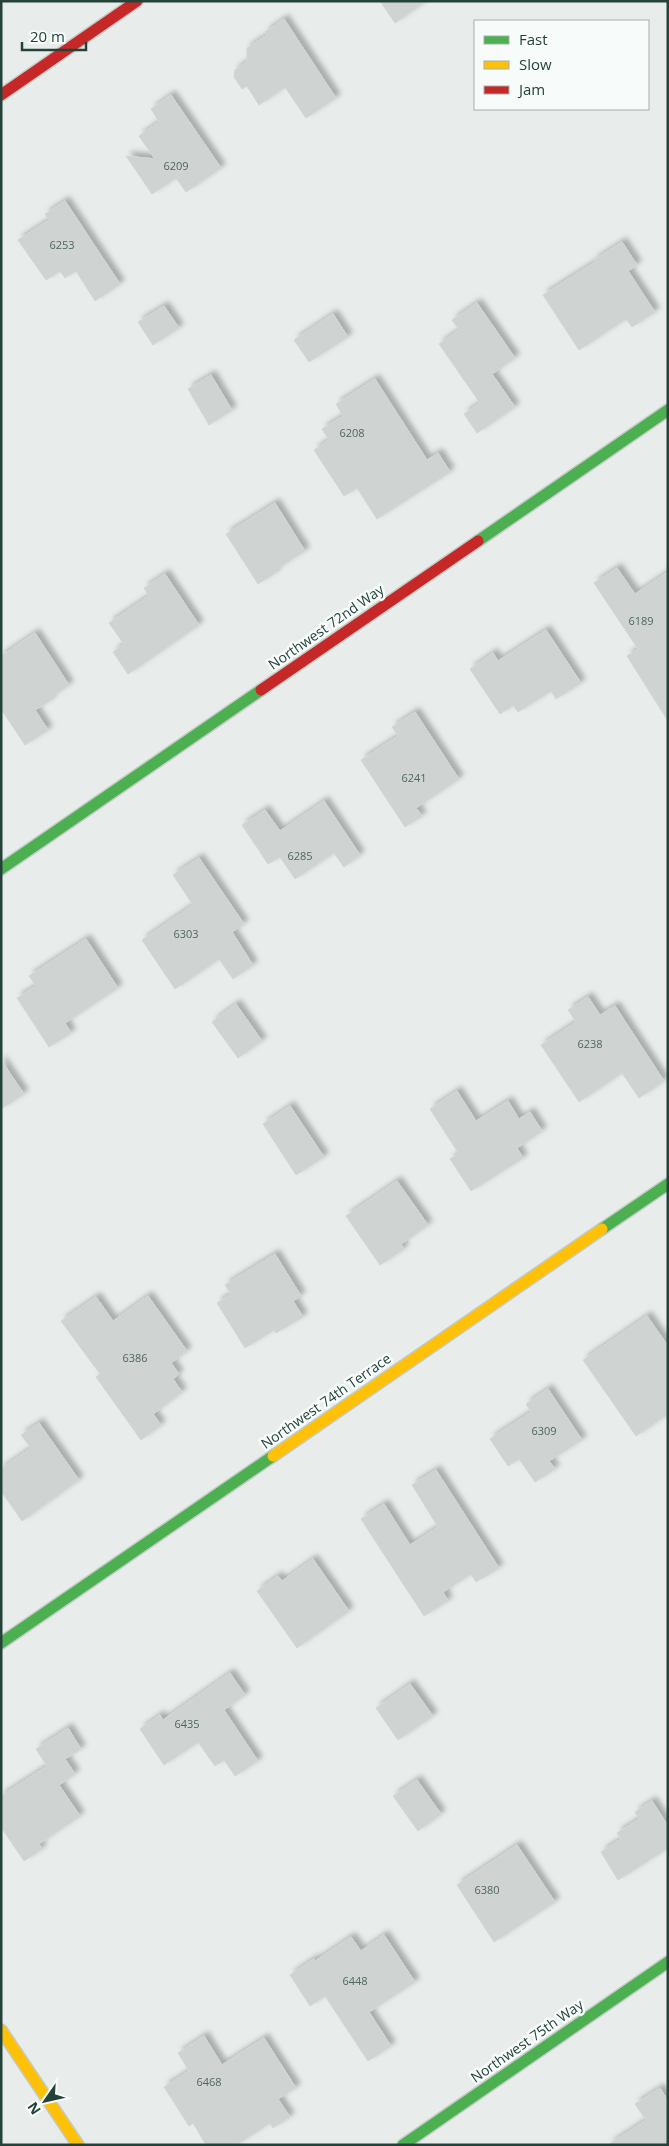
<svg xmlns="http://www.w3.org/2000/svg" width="669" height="2146" font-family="'Open Sans',sans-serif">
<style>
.building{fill:#cfd4d2;stroke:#d1d6d4;filter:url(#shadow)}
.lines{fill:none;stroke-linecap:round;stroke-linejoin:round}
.fast-casing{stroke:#c3cbc8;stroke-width:14}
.slow-casing{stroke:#c3cbc8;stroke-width:14}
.jam-casing{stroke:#c3cbc8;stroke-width:14}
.fast{stroke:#4caf50;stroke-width:11}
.slow{stroke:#ffc107;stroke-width:11}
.jam{stroke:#c62828;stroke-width:11}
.labels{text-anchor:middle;stroke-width:5;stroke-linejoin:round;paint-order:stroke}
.number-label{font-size:11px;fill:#506761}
.street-label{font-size:14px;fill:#24423a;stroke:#f7fbf9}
</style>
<defs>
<filter id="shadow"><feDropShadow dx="4.5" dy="-4.5" stdDeviation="2.5" flood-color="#0004"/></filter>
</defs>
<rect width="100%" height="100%" fill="#e8edeb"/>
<g class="building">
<path d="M380,1h46l-31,22z"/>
<path d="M284,19l52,79 -30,20 -21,-31 -26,18 -12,-19 -5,3 -8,-12 1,-7 12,-8v-14l20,-13 -2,-3z"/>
<path d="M171,95l50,73 -35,24 -10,-14 -24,16 -26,-38 29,3 -16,-23 20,-14 -8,-13z"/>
<path d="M65,201l55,83 -25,17 -19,-30 -11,7 -5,-7 -14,9 -28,-40 31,-20 -4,-6z"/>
<path d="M622,242l15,23 -9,6 27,41 -23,15 -6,-8 -47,31 -36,-55 52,-33 -1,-2z"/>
<path d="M477,303l38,55 -23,16 23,33 -38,26 -13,-19 16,-11 -41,-59 20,-14 -7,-10z"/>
<path d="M164,306l15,22 -26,17 -15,-23z"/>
<path d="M333,314l15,23 -39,25 -15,-22z"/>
<path d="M211,375l21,35 -23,15 -21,-36z"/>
<path d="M375,379l52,81 11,-7 12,19 -73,47 -20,-31 -13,8 -30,-46 15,-10 -7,-11 21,-13 -7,-12z"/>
<path d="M275,503l30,48 -30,19 1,2 -18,12 -32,-50z"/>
<path d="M617,568l18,26 33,-22v149l-41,-65 11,-7 -44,-66z"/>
<path d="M165,574l34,51 -71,49 -15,-22 11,-8 -15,-21 40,-27 -5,-8z"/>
<path d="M546,630l35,53 -25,16 -5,-8 -33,21 -5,-7 -13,9 -30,-45 23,-16 5,8z"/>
<path d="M35,633l34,52 -19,13 1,2 -16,10 13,20 -23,15 -24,-36v-53z"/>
<path d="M415,712l44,67 -43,29 6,8 -17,11 -44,-67 37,-24 -6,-9z"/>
<path d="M324,801l36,54 -16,12 -10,-14 -39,26 -15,-22 -12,7 -26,-39 23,-15 15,21z"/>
<path d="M199,858l45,66 -12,8 21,33 -20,14 -14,-20 -44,30 -33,-49 51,-35 -20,-30z"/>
<path d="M86,939l32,49 -53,35 6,10 -22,14 -32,-49 19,-12 -7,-10z"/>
<path d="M588,997l12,18 15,-9 49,75 -25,17 -17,-25 -43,29 -38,-57 35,-23 -8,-12z"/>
<path d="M236,1004l26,37 -24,17 -26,-36z"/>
<path d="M1,1060l23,34 -23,15z"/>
<path d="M457,1091l19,30 32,-20 11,18 11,-7 12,19 -25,17 6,10 -52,33 -21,-32 9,-5 -29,-45z"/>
<path d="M290,1106l34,51 -28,18 -33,-51z"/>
<path d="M397,1181l31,44 -27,19 3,5 -24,16 -34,-49z"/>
<path d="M275,1254l26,42 -8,5 10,16 -27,16 -2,-3 -29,18 -28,-45 14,-9 -6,-9z"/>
<path d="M148,1296l39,55 -16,12 8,11 -6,5 9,13 -29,22 8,11 -20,15 -45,-63 4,-3 -39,-53 35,-24 17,24z"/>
<path d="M647,1316l21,30v68l-32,22 -53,-76z"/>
<path d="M548,1389l34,51 -33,21 6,8 -20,13 -16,-23 -11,7 -18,-27 41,-27 -5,-8z"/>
<path d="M39,1423l40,57 -57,41 -21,-30v-22l30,-21 -10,-13z"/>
<path d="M436,1470l63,98 -23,14 -5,-8 -28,18 5,9 -24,15 -63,-97 23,-15 26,41 28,-18 -26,-42z"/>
<path d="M313,1559l36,52 -52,37 -40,-57 21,-15 4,5z"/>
<path d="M230,1673l15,22 -21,15 34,51 -23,15 -11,-16 -9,6 -17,-24 -34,23 -24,-36 20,-14 3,5z"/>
<path d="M410,1684l23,32 -35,24 -22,-32z"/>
<path d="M68,1728l13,21 -16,10 10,15 -16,11 21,31 -41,28 3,5 -18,12 -23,-34v-31l46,-30 -11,-17z"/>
<path d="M417,1780l24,34 -23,17 -25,-35z"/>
<path d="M652,1801l16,25v22l-50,32 -17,-28 20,-13 -4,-6 22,-14 -4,-7z"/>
<path d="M517,1845l38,57 -61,40 -37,-57z"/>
<path d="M384,1935l31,47 -46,30 22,34 -23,15 -43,-65 -15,10 -20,-31 24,-16 1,2 36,-24 10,14z"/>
<path d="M204,2036l18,29 42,-27 32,50 -18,11 12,18 -17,11 -3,-5 -34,22h-30l-13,-22 -4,3 -25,-39 25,-16 -11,-18z"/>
<path d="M660,2088l8,13v44h-60l38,-25 -11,-16z"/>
</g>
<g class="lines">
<g class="fast-casing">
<g id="fast">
<path d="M478,541l190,-131"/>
<path d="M1,869l260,-179"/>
<path d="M602,1229l66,-45"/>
<path d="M1,1643l272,-187"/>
<path d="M403,2145l265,-183"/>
</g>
</g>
<g class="slow-casing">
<g id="slow">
<path d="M273,1456l329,-227"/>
<path d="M1,2030l77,115"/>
</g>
</g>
<g class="jam-casing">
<g id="jam">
<path d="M1,95l136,-94"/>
<path d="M261,690l217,-149"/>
</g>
</g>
<use href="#fast" class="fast"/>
<use href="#slow" class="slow"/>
<use href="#jam" class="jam"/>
</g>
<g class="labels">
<g class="number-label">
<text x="176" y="170">6209</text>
<text x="62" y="249">6253</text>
<text x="352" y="437">6208</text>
<text x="641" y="625">6189</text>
<text x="414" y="782">6241</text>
<text x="300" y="860">6285</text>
<text x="186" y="938">6303</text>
<text x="590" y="1048">6238</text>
<text x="135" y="1362">6386</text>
<text x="544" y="1435">6309</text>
<text x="187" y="1728">6435</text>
<text x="487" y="1894">6380</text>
<text x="355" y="1985">6448</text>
<text x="209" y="2086">6468</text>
</g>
<g class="street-label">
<text transform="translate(326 627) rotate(-35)" y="5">Northwest 72nd Way</text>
<text transform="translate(326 1401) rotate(-35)" y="5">Northwest 74th Terrace</text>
<text transform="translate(527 2041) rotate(-35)" y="5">Northwest 75th Way</text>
</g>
</g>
<rect width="669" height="2146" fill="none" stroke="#24423a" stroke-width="5"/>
<rect x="474" y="20" width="175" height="90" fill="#f7fbf9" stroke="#a3b1ad"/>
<rect x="484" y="36" width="25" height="8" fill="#4caf50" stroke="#a3b1ad"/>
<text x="519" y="45" font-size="15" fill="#24423a">Fast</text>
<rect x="484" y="61" width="25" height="8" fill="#ffc107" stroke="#a3b1ad"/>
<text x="519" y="70" font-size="15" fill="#24423a">Slow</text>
<rect x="484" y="86" width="25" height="8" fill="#c62828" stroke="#a3b1ad"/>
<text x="519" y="95" font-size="15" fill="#24423a">Jam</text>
<g transform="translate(45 2101) rotate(236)" stroke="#f7fbf9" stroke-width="4" paint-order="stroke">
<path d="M0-4L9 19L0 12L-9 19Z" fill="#24423a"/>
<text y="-8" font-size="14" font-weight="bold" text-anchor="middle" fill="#24423a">N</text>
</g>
<path d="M22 42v8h64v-8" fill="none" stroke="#24423a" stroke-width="2.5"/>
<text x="30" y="42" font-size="15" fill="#24423a" stroke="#f7fbf9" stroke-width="4" paint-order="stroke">20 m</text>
</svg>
